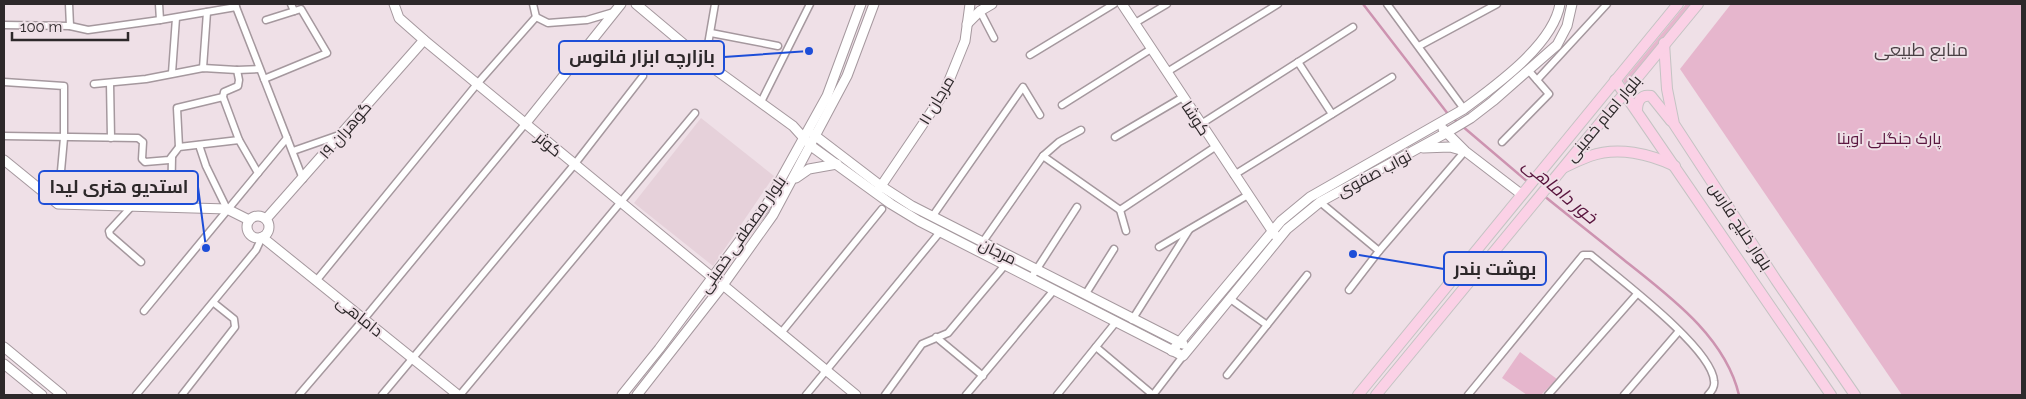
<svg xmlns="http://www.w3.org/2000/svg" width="2026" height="399" font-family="Raleway,Cairo,sans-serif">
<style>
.built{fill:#e6d1da}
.green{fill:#e6b6cd}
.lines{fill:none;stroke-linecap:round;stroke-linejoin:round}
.stream{stroke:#cd93b0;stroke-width:2.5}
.street-casing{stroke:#a5989e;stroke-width:9}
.secondary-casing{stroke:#a5989e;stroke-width:11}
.primary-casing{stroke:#c4c3c3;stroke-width:12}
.street{stroke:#fff;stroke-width:6}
.secondary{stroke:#fff;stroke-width:9}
.primary{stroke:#fbd1e6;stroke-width:10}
.labels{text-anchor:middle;stroke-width:4;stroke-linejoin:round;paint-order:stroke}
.street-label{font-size:16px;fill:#2d282a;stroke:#efe0e7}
.park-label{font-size:16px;fill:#5a163f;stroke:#efe0e7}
.neighbourhood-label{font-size:18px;fill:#4a3f44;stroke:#efe0e7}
.water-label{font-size:18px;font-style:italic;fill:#58143d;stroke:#efe0e7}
.leader{fill:none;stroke:#1d4ed8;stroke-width:2}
.callout-dot{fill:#1d4ed8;stroke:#efe0e7;stroke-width:2}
.callout{fill:#efe0e7;stroke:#1d4ed8;stroke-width:2}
.callout-label{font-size:18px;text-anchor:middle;font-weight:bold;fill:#2d282a}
</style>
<rect width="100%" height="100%" fill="#efe0e7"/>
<path class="built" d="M701,118l73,58 -61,90 -79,-63z"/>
<g class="green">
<path d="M1686,4h6l-66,81 -3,-4z"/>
<path d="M1731,4h291v391h-120l-222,-326z"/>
<path d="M1520,352l37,27 -16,16h-14l-25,-17z"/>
</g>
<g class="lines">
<g class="stream">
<path d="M1363,4l85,110 80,68"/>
<path d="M1543,195c27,22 54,43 81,65 45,36 101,76 115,135"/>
</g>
<g class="street-casing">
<g id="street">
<path d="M69,4l1,22"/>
<path d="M159,4l1,16"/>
<path d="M291,4l3,7"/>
<path d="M1387,4l77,105"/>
<path d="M236,7l67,172"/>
<path d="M980,11l14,27"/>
<path d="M536,17l12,6 39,-3 27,-8"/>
<path d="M1135,23l32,-19"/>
<path d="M4,25l66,1 18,4 72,-10 76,-13 -1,-3"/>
<path d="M711,33l67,13"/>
<path d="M1419,46l78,-42"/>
<path d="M1030,55l84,-51"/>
<path d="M705,62l10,-58"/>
<path d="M1298,62l34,52"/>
<path d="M203,68l4,-56"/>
<path d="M1167,72l111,-68"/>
<path d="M172,73l4,-55"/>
<path d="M264,79l63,-26 -26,-44 -35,11"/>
<path d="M1537,80l70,-76"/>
<path d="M4,82l60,4v52l-6,66"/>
<path d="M110,83l1,55"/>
<path d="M94,84l52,-5 57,-11 34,2 22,-1"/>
<path d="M761,102l49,-98"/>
<path d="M1062,105l89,-56"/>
<path d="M1201,124l152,-97"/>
<path d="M4,136l134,2 5,4 -1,17 3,3 24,-2 10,-13 60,-7"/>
<path d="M1115,137l68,-40"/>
<path d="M1502,142l47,-48 -20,-23"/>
<path d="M199,145l7,21 21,43"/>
<path d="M179,147l-2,-39 46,-11"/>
<path d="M293,151l46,-16"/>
<path d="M1043,156l77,54 6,21"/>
<path d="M258,173l29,-35"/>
<path d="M1234,175l158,-98"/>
<path d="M1320,202l59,49 86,-100"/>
<path d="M132,206l-23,25 1,4 31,27"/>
<path d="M171,207l1,-50"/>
<path d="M1120,210l95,-63"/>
<path d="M932,217l91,-130 17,28"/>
<path d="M982,243l61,-87 16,-14 22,-12"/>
<path d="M1159,247l89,-52"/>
<path d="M1031,278l46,-71"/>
<path d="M316,281l161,-197 59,-67 -3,-13"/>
<path d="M1349,290l30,-39"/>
<path d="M1085,295l29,-46"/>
<path d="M1229,298l38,27"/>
<path d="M144,311l114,-138 -19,-33 -16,-43 1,-5 14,-6 1,-6 -2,-10"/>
<path d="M1132,320l57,-90"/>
<path d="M781,333l101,-124"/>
<path d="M936,337l47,39"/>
<path d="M1096,347l57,48"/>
<path d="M1227,375l80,-100"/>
<path d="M136,395l120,-145 6,-13"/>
<path d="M182,395l53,-68 -1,-8 -20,-16"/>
<path d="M299,395l65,-76 161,-195"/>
<path d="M382,395l192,-230 69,-89"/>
<path d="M460,395l235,-282"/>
<path d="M806,395l134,-163"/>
<path d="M885,395l37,-51 26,-11 57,-68"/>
<path d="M966,395l88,-105"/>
<path d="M1057,395l59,-73"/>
<path d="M1153,395l30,-39"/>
<path d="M1468,395l115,-140h8c27,23 121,93 123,126 1,5 -2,10 -6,14"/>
<path d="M1548,395l89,-101"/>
<path d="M1624,395l55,-64"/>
</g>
</g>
<g class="secondary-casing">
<g id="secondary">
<path d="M394,4l5,14 25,22 289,238"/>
<path d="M636,4l69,58 88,64 18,20 80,58 28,17 264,135 104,-127 33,-27 126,-69 25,-15 22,-17 64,-56 10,-19 5,-22"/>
<path d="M1122,4l153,231"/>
<path d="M967,24l13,-13 12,-7"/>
<path d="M525,124l96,-120"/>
<path d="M1443,129l22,22 56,43"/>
<path d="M813,134l68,52 31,20 271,138"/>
<path d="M1423,148l27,-1 14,4"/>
<path d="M4,160l54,44 169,5 22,11"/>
<path d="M796,178l13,-9 28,-5"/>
<path d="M879,189l65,-96 21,-52 5,-37"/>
<circle cx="258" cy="227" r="11"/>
<path d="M266,219l158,-179"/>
<path d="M262,237l196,158"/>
<path d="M723,285l133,110"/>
<path d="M4,347l58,48"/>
<path d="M1172,351l109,-130 29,-24 154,-88c32,-24 89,-64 96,-105"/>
<path d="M4,364l38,31"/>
<path d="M622,395l37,-46 108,-145 60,-108 34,-92"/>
<path d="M637,395l86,-110 50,-70 74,-139 27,-72"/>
</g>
</g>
<g class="primary-casing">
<g id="primary">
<path d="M1664,43l3,46 7,35 102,156 79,115"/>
<path d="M1615,80l216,315"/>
<path d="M1637,111c0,-10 4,-17 14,-15l20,25"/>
<path d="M1565,167c8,-4 17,-8 25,-11 28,-10 60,-2 85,10"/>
<path d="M1358,395l320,-391"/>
<path d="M1376,395l322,-391"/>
</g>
</g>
<use href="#street" class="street"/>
<use href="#secondary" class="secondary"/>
<use href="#primary" class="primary"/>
</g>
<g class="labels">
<g class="street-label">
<text transform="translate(936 100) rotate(-59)" y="6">مرجان ۱۱</text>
<text transform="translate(1196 118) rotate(57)" y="6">کوشا</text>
<text transform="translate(1603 118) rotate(-50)" y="6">بلوار امام خمینی</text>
<text transform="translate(345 130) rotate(-49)" y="6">گوهران ۱۹</text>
<text transform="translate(549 144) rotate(40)" y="6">کوثر</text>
<text transform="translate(1374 173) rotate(-28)" y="6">نواب صفوی</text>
<text transform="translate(1741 226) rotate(57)" y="6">بلوار خلیج فارس</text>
<text transform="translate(742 234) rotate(-55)" y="6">بلوار مصطفی خمینی</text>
<text transform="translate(998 251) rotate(26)" y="6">مرجان</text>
<text transform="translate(360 316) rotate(39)" y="6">داماهی</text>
</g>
<g class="park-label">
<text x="1889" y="144">پارک جنگلی آوینا</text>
</g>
<g class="neighbourhood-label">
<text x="1921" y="56">منابع طبیعی</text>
</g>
<g class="water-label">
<text transform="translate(1560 191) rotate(40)" y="6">خور داماهی</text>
</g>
</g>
<path class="leader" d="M809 51L724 57M206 248L198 187M1353 254L1444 269"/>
<g class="callout-dot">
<circle cx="809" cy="51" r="5"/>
<circle cx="206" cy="248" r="5"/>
<circle cx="1353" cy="254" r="5"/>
</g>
<g class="callout">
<rect x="559" y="41" width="165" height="33" rx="5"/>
<rect x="39" y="171" width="159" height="33" rx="5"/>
<rect x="1444" y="252" width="102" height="33" rx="5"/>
</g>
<g class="callout-label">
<text x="642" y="63">بازارچه ابزار فانوس</text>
<text x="119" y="193">استدیو هنری لیدا</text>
<text x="1495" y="275">بهشت بندر</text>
</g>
<rect width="2026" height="399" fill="none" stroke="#2d282a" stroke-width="10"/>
<path d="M12 32v8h116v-8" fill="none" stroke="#2d282a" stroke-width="2.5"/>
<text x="20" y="32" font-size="15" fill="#2d282a" stroke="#efe0e7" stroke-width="4" paint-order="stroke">100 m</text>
</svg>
